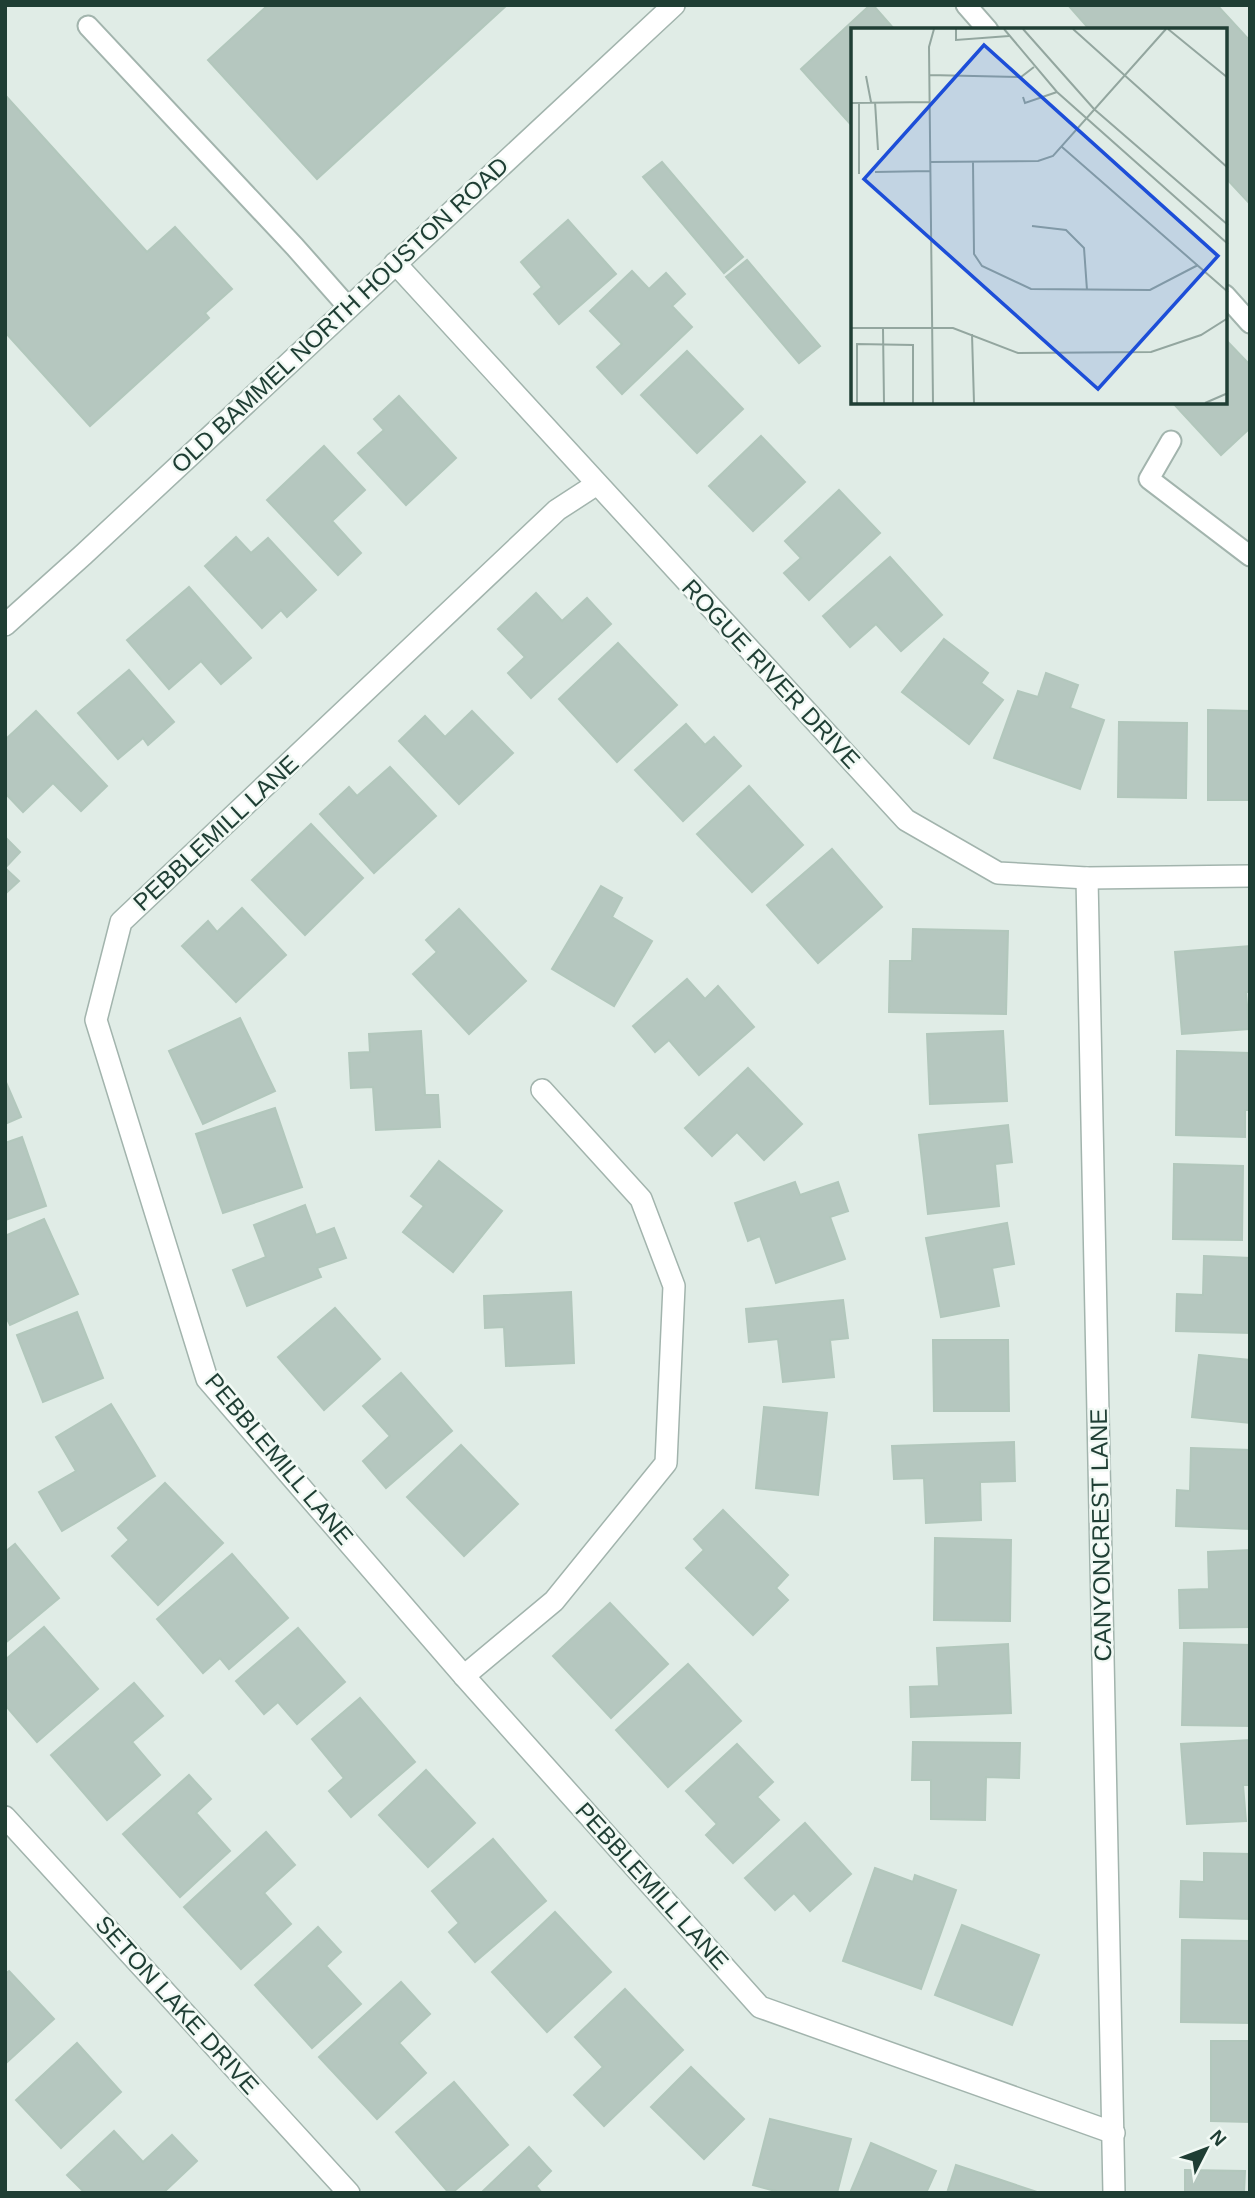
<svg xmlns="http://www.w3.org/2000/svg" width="1255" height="2198" font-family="Helvetica,sans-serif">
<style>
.building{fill:#b5c7bf;stroke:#b2c7bc;stroke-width:2}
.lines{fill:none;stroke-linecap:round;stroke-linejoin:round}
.service-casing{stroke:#a2b4ad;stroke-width:23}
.minor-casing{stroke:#a2b4ad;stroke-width:24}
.tertiary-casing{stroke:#a2b4ad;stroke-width:24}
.service{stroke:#fff;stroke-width:19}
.minor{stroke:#fff;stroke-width:21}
.tertiary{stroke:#fff;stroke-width:21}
.labels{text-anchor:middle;stroke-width:5;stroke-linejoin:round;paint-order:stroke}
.street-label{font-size:24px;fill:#1f3e34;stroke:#f1f9f4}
.inset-road{fill:none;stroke:#93a69f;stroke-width:2}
.view{fill:#1d4ed8;fill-opacity:0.15;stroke:#1d4ed8;stroke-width:3.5}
.inset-edge{fill:none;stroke:#1f3e34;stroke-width:3.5}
</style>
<rect width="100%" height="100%" fill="#e0ece6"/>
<g class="building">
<path d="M268,5h239l-190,174 -109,-119z"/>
<path d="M870,5h3l22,25h-43v96l-51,-57z"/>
<path d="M1068,5h149l33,36v163l-25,-27v-147h-135z"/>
<path d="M5,95l142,157 28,-25 57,62 -27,24 4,5 -119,108 -85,-94z"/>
<path d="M662,162l81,95 -19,16 -81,-96z"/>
<path d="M568,220l48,54 -57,50 -25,-30 8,-7 -21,-25z"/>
<path d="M747,260l73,86 -21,17 -73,-86z"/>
<path d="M632,271l17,18 17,-16 19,21 -13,12 20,21 -70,67 -25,-27 25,-23 -32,-33z"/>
<path d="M1225,339l25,26v63l-29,27 -49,-53h53z"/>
<path d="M687,351l56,58 -46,44 -56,-58z"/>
<path d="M399,396l57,62 -50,47 -48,-52 26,-23 -10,-11z"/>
<path d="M761,436l44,46 -52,49 -44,-45z"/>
<path d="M324,446l41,44 -33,31 29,32 -23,22 -71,-75z"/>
<path d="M839,490l41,43 -71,67 -25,-27 17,-15 -16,-17z"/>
<path d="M236,537l15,16 17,-15 48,52 -29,27 -6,-7 -19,18 -57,-62z"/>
<path d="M890,557l52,58 -41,36 -25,-27 -26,23 -27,-31z"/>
<path d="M189,587l62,71 -30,26 -20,-23 -32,28 -42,-49z"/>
<path d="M536,593l26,28 25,-23 24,26 -80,74 -23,-25 17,-16 -27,-28z"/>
<path d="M944,639l44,34 -7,10 22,17 -34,44 -67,-52z"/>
<path d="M618,643l59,62 -60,57 -58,-63z"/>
<path d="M129,670l45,52 -26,23 -5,-7 -25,21 -40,-46z"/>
<path d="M1046,673l32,12 -8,23 34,12 -24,69 -86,-31 24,-67 20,6z"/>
<path d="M1208,710l42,1v89h-42z"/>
<path d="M36,711l71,75 -26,25 -28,-28 -30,29 -18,-19v-53z"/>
<path d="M472,711l41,42 -54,51 -60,-63 26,-25 20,21z"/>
<path d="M1119,722l68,1 -1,75 -68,-1z"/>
<path d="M686,724l19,21 9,-8 27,29 -58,55 -48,-51z"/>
<path d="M390,767l46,49 -62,57 -54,-59 29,-27 8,9z"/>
<path d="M749,786l54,59 -51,47 -55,-58z"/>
<path d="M311,824l52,54 -58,57 -53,-55z"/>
<path d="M5,837l15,15 -15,16z"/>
<path d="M832,849l50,58 -64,56 -51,-58z"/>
<path d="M5,868l14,13 -14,13z"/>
<path d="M601,886l21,12 -10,19 40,24 -38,65 -62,-37z"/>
<path d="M242,908l44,47 -50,47 -54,-56 26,-25 9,11z"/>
<path d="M459,909l67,72 -57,53 -56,-60 24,-22 -11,-12z"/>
<path d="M913,929l95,2 -2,83 -117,-2 1,-51h22z"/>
<path d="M1250,946v46h-4l3,37 -67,5 -7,-82z"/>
<path d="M687,979l18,20 13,-13 36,41 -55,48 -30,-35 -14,12 -22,-26z"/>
<path d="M240,1018l35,73 -72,33 -34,-73z"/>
<path d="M421,1031l4,64h13l2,32 -64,3 -3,-43 -22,1 -2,-35 21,-1 -1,-18z"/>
<path d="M1003,1031l4,70 -77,3 -3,-70z"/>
<path d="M1177,1051l73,2v57h-5v27l-69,-2z"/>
<path d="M748,1068l54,56 -38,36 -27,-28 -25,24 -27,-28z"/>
<path d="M5,1080l16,37 -16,7z"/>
<path d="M275,1108l27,79 -79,26 -27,-79z"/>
<path d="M1008,1125l4,37 -17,2 4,42 -71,8 -9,-79z"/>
<path d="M22,1137l24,69 -41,14v-77z"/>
<path d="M439,1161l63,50 -49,61 -50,-40 21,-26 -13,-10z"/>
<path d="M1174,1164l69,2 -1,74 -69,-1z"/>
<path d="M795,1182l5,13 38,-13 10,29 -18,6 15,42 -69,24 -16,-47 -12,5 -13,-38z"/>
<path d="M305,1205l11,30 18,-7 12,30 -29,10 4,9 -74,29 -14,-36 33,-13 -12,-32z"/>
<path d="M44,1219l34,75 -68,31 -5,-10v-79z"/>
<path d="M1007,1223l7,41 -22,4 7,38 -58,11 -15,-79z"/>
<path d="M1204,1256l46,2v75l-74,-2 1,-37 26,1z"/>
<path d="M571,1292l3,71 -68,3 -2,-39 -19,1 -1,-32z"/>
<path d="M843,1300l5,38 -18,2 4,37 -51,5 -5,-43 -29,3 -3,-33z"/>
<path d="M335,1308l45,51 -56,51 -46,-53z"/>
<path d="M77,1312l26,66 -60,24 -26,-67z"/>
<path d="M933,1340h75l1,71h-75z"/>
<path d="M1199,1355l51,5v63l-58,-6z"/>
<path d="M401,1373l51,58 -66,57 -23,-27 27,-25 -27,-30z"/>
<path d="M111,1404l44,72 -93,55 -23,-39 37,-21 -20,-34z"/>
<path d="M764,1407l63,6 -9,82 -62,-7z"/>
<path d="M1014,1442l1,39 -35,1 1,38 -55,3 -2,-45 -30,1 -2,-33z"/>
<path d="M461,1445l57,59 -54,52 -57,-59z"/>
<path d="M1191,1448l59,2v79l-74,-3 1,-36 13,1z"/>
<path d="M165,1483l58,60 -65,62 -46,-49 17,-16 -11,-12z"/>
<path d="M723,1510l65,65 -12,13 12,12 -35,35 -67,-67 18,-18 -10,-11z"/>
<path d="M935,1538l76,2 -1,81 -76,-1z"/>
<path d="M15,1544l44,54 -54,45v-91z"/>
<path d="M1250,1550v77l-70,1 -1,-38 30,-1 -1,-37z"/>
<path d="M232,1554l56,64 -59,51 -9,-11 -17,15 -46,-54z"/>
<path d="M610,1603l58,61 -57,54 -58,-62z"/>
<path d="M44,1627l54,62 -61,53 -32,-37v-45z"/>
<path d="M298,1628l47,54 -48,42 -19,-22 -14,12 -28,-33z"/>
<path d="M1184,1643l66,2v81l-68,-1z"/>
<path d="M1008,1644l3,69 -100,4 -1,-30 29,-1 -2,-38z"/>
<path d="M688,1664l53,57 -73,66 -52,-57z"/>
<path d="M134,1683l29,33 -31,26 28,33 -53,45 -56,-65z"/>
<path d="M360,1698l55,64 -64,55 -22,-26 15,-13 -32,-39z"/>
<path d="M1250,1740v45h-7l3,36 -59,3 -6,-80z"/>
<path d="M913,1742l107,1 -1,35 -33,-1 -1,43 -54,-1v-39h-19z"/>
<path d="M737,1744l36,38 -16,15 22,23 -46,43 -27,-28 11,-11 -31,-33z"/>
<path d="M426,1770l49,53 -47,44 -49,-52z"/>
<path d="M189,1775l22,24 -15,14 34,38 -50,46 -57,-63z"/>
<path d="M805,1823l46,51 -41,37 -16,-18 -19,17 -30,-32z"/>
<path d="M266,1832l29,33 -31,28 27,31 -50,45 -57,-62z"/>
<path d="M493,1839l53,62 -71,61 -26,-30 10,-9 -27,-32z"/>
<path d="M1204,1853l46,1v65l-70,-2 1,-36 23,1z"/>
<path d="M875,1868l38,14 2,-7 41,15 -35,99 -78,-28z"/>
<path d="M555,1912l56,60 -64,60 -55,-60z"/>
<path d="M962,1925l77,30 -27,70 -77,-30z"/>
<path d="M318,1927l23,25 -15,14 35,38 -49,44 -57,-63z"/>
<path d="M1182,1940l68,1v82l-69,-1z"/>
<path d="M9,1971l45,48 -47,43 -2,-2v-86z"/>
<path d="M401,1982l29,32 -31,29 27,30 -49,46 -58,-62z"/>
<path d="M625,1989l58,61 -79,76 -30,-31 29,-28 -28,-30z"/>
<path d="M1211,2041h39v81l-39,-1z"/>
<path d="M77,2043l44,49 -60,56 -45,-48z"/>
<path d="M691,2067l53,52 -40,40 -53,-52z"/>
<path d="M454,2082l54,63 -56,48h-3l-53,-61z"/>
<path d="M770,2119l81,20 -14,54h-54l-30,-8z"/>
<path d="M114,2131l29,31 29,-27 25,26 -34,32h-78l-18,-18z"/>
<path d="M871,2143l65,28 -10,22h-76z"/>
<path d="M529,2147l22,24 -15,15 6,7h-61z"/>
<path d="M956,2165l81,27v1h-90z"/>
<path d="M1185,2170l60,1 -1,22h-59z"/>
</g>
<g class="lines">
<g class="service-casing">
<g id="service">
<path d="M966,5l22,25"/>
<path d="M88,26l207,221 53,60"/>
<path d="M1225,295l25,28"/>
<path d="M1171,441l-22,38 101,77"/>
</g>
</g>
<g class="minor-casing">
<g id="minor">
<path d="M395,263l511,557 92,53 89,5 163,-2"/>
<path d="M597,484l-40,26 -436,412 -25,98 111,359 257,297 296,331 354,126"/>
<path d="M1087,878l27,1315"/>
<path d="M464,1676l90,-75 112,-138 8,-177 -33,-87 -99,-109"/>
<path d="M5,1817l344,376"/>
</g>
</g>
<g class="tertiary-casing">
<path id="tertiary" d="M5,625l78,-70 591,-550"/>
</g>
<use href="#service" class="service"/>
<use href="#minor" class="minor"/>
<use href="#tertiary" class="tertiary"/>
</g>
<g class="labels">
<g class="street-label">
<text transform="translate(340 315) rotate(-43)" y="8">OLD BAMMEL NORTH HOUSTON ROAD</text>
<text transform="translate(771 674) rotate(47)" y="8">ROGUE RIVER DRIVE</text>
<text transform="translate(216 833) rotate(-43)" y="8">PEBBLEMILL LANE</text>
<text transform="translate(279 1459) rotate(50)" y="8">PEBBLEMILL LANE</text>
<text transform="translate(1101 1535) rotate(-91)" y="8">CANYONCREST LANE</text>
<text transform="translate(652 1886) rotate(48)" y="8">PEBBLEMILL LANE</text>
<text transform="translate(177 2005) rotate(48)" y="8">SETON LAKE DRIVE</text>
</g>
</g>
<g transform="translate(851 28)">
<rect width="376" height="376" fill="#e0ece6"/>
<path class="inset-road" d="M105,1v11l53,-4M153,1l53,63 171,152M172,1l71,80 134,116M222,1l155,139M317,1l60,49M78,47l92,2 13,-10M15,48l5,26M172,69l2,6 32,-11M24,74l3,48M0,75l78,-1M211,119l166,145M79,134l108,-1 15,-5 113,-127M122,134l1,92 8,12 49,23 119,1 48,-25M24,144l55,-1M8,146v-71M181,198l34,4 18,18 3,42M0,300h102l65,25 133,-1 50,-17 27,-17M32,301l1,74M121,306l2,69M6,375v-59l56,1v58M82,375l-4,-356 5,-18M354,375l23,-10"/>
<path class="view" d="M133,17l234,211 -120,133 -234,-210z"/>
<rect width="376" height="376" class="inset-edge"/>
</g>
<rect width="1255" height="2198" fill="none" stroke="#1f3e34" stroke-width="14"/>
<g transform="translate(1206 2149) rotate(48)" stroke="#f1f9f4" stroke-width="5" paint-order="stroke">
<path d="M0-5L12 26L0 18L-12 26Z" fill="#1f3e34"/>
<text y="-10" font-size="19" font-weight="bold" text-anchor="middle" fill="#1f3e34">N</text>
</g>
</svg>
